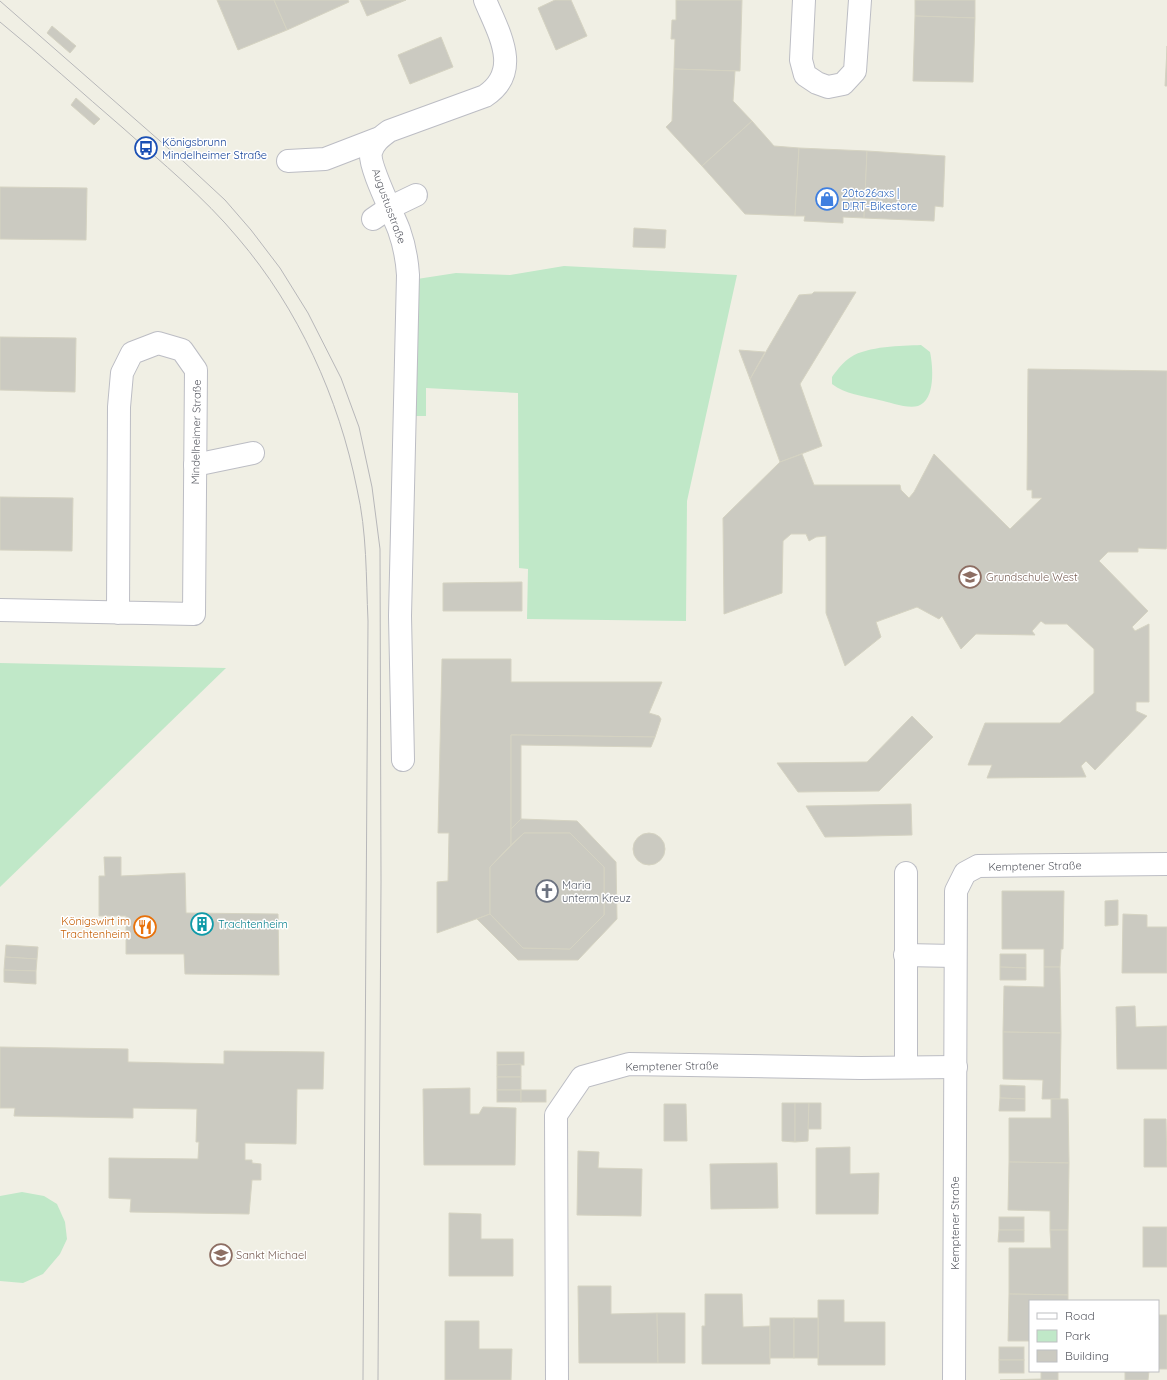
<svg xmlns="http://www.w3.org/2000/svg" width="1167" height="1380" font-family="Quicksand,sans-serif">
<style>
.green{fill:#c0e8c8}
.building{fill:#cbcac1;stroke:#d5d3c2}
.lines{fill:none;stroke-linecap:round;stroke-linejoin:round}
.minor-casing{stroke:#bcbdc4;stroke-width:24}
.minor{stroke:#fff;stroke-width:22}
.tram{stroke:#b7b7b9;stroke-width:1}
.labels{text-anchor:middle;stroke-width:3;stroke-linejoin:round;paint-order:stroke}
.transit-label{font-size:11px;fill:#164399;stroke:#fff;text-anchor:start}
.shop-label{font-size:11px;fill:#366cbe;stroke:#fff;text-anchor:start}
.street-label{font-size:11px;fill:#5c5e66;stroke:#fff}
.education-label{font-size:11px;fill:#785e54;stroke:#fff;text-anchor:start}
.worship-label{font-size:11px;fill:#5b616d;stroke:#fff;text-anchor:start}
.food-label{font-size:11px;fill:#c56008;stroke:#fff;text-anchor:end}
.culture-label{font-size:11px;fill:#0d838f;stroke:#fff;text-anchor:start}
</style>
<rect width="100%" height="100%" fill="#f0efe4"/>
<g class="green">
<path d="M564,266l173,9 -50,226 -1,120 -159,-2 1,-50 -9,-1 -1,-175 -92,-5v28h-10l1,-137 39,-6 54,2z"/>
<path d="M921,345l9,7c3,14 6,48 -12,54 -11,3 -29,-4 -39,-6 -16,-4 -34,-6 -47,-16v-7c5,-7 11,-15 19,-20 17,-11 50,-11 70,-12z"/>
<path d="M0,663l226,5 -226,219z"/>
<path d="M22,1192l22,4 13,8 8,18 2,17 -7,15 -17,20 -20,9 -23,-2v-85z"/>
</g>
<g class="building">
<path d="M217,0h57l13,30 -49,20z"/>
<path d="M274,0h74l1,2 -62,28z"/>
<path d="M360,0h46l-39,16z"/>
<path d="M555,0h16l16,36 -31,14 -18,-42z"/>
<path d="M676,0h66l-2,71 -66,-2 1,-30h-4l1,-19h4z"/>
<path d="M915,0h60v18l-60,-2z"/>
<path d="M915,16l60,2 -2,64 -60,-1z"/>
<path d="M52,26l24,20 -6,7 -23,-20z"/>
<path d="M441,37l12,30 -43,17 -12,-29z"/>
<path d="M1167,46v40h-2l2,-37z"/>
<path d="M674,69l61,2 -2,30 19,20 -50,45 -36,-39 6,-6z"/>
<path d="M76,98l24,21 -6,6 -23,-20z"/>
<path d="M752,121l22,25 25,2 -4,68 -50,-2 -43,-48z"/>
<path d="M799,148l68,3 -3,67 -21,-1v6l-39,-2 1,-5h-10z"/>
<path d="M867,151l78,5 -2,51 -8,-1 -1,15 -70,-3z"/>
<path d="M0,187l87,1 -1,52 -86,-1z"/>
<path d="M634,228l32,2 -1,18 -32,-1z"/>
<path d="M814,292h42l-56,92 22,62 -42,16 -30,-83 49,-84 13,-1z"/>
<path d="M0,337l76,1 -1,54 -75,-2z"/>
<path d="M739,350l26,2 -15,27z"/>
<path d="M1028,369l139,2v176l-1,2 -28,-1v4h-30l-9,9 49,50 -16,16 3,4 14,-7v78h-13v9l11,5 -52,54 -9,-9 -5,5 5,11 -99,1 5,-13h-24l17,-42h75l34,-30v-44l-27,-25h-22l-4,-3 -9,10 3,4 -59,-1 -15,15 -19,-33 -3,3 -22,-12 -41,15 5,15 -36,29 -19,-53v-77l-10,1 -7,4 -3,-7h-15l-8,7 -1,52 -58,21 -1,-96 57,-56 22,-8 12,31h86l1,5 8,8 5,-6 20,-38 76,75 32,-31h-10v-8h-5z"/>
<path d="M0,497l73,1 -1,53 -72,-1z"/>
<path d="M522,582v29h-79v-28z"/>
<path d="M442,659h69v23h151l-13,31 10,3 2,3 -6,18 -144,-2v110l-21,22v47l-53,19v-51l11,-1 1,-48h-11z"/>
<path d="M912,716l21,21 -54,54 -81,1 -21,-29 90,-1z"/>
<path d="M511,735h6l138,2 -4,10 -130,-2v74l-10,10z"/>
<path d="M911,804l1,31 -87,2 -19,-31z"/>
<path d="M521,819l56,2 39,41 1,57 -39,41h-60l-41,-41 13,-5 33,34 47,1 34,-34v-48l-34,-34h-46l-13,12v-16z"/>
<circle cx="649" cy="849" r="16"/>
<path d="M524,833h46l34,34v48l-34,34 -47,-1 -33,-34v-47z"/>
<path d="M104,857h17v19l64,-3 1,40 92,1 1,61 -94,-1 -1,-20h-58v-38h-27v-40h6z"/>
<path d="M1002,891h62l-1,58h-2l-1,18h-16v-18h-42z"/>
<path d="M1118,900v25l-13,1v-25z"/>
<path d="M1123,914l24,1v12h20v46h-45z"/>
<path d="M6,945l32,2 -1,12 -32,-2z"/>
<path d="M1000,954h26v14l-26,-1z"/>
<path d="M5,957l32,2 -1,12 -32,-1z"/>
<path d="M1000,967l26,1v12h-26z"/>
<path d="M1044,967h16l1,66 -58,-1 1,-46 40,1z"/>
<path d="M4,970l32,1v13l-32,-2z"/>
<path d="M1135,1006l1,21 31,-1v43h-50l-1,-62z"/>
<path d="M1003,1032l58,1 -1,66h-18l1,-19 -40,-1z"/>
<path d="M0,1047l128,2v13l96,2v-13l100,1 -1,37h-26l-1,55 -51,-1v17h7v3l9,1v16h-9l-3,34 -119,-2 1,-13 -22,-1v-40l89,1 1,-17h-3l1,-33 -64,-1v10l-119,-2 1,-8h-15z"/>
<rect x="497" y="1052" width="27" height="13"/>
<path d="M521,1064v13h-24v-12z"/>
<rect x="497" y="1077" width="24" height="13"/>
<path d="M1000,1085l25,1v13l-25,-1z"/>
<path d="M470,1088v26h9l4,-7 33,1 -1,57h-91l-1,-76z"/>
<rect x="497" y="1090" width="24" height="12"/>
<rect x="521" y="1090" width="25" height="12"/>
<path d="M1000,1098l25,1v12h-26z"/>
<path d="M1051,1099h17l1,64 -60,-1v-44h42z"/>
<path d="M782,1103h13v39l-13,-1z"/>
<path d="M795,1103h14l-1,38 -13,1z"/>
<path d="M809,1103h12v26h-13z"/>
<path d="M664,1104h22l1,37h-23z"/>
<path d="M1144,1119h22l1,48h-23z"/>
<path d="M850,1147v27l29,-1 -1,41h-62v-66z"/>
<path d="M578,1151l21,1 -1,16 44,1 -1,47 -64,-1z"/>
<path d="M1009,1162l60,1 -1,67h-18v-19l-42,-1z"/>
<path d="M777,1163l1,45 -67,1 -1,-45z"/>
<path d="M449,1213l32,1v25h32v37h-64z"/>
<rect x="999" y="1217" width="25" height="13"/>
<rect x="1143" y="1227" width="24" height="40"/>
<path d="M999,1230h25v12h-26z"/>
<path d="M1050,1230h18v65l-59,-1v-46h42z"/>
<path d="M578,1286h33v28l46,-1 1,50h-79z"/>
<path d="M705,1294h37l1,33 27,-1v38h-68v-38h3z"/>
<path d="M1009,1294l59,1v6h-38v40h-22z"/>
<path d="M818,1300h26v22h41v43h-67z"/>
<path d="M657,1313h28v50h-27z"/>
<rect x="1158" y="1315" width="9" height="54"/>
<rect x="770" y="1318" width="24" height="40"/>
<rect x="794" y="1318" width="24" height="40"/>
<path d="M445,1321h34v28h33l-1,31h-66z"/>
<rect x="999" y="1347" width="25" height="13"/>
<rect x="999" y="1360" width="25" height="13"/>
<path d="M1041,1371h17v9h-58l41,-1z"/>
<path d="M1125,1371h24l-1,9h-23z"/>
</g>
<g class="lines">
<g class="minor-casing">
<g id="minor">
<path d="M804,0l-3,60 4,15 12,8 11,4 15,-3 12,-13 5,-71"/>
<path d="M288,161l37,-2 52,-20"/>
<path d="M373,219l16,-11 27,-13"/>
<path d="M195,465l58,-12"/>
<path d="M0,610l194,4 2,-244 -14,-20 -24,-7 -26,10 -10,20 -3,34 -1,206"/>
<path d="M403,760l-3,-144 8,-341c-1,-16 -4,-31 -9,-45 -6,-16 -31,-65 -28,-78 3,-10 10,-15 18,-21l96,-35c38,-25 13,-64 0,-96"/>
<path d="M906,873v194"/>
<path d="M905,955l49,1"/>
<path d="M557,1380l-1,-265 26,-38 47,-13 232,4 95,-1"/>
<path d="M954,1380l2,-489 9,-18 13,-7 189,-2"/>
</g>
</g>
<use href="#minor" class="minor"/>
<g class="tram">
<path d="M0,1l184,161 41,38 26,30 29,38 28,45 33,65 18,49 13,60 8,62 1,333 -3,498"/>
<path d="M0,22c42,34 82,71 123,106 39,35 81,69 115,110 60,70 101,160 119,251 10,43 9,88 11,132l-5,759"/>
</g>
</g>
<defs>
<g id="bus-ring" transform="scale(1.15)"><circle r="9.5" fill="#fff" stroke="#1a4fb4" stroke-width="1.5"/><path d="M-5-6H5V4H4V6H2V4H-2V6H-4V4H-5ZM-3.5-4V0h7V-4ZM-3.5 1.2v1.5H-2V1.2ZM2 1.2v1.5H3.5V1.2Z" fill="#1a4fb4"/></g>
<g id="shop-ring" transform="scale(1.15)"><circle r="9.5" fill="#fff" stroke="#3f7fe0" stroke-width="1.5"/><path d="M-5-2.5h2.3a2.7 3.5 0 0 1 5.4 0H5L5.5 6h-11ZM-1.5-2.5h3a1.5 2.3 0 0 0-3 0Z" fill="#3f7fe0"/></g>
<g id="school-ring" transform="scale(1.15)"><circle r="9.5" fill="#fff" stroke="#8d6e63" stroke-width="1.5"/><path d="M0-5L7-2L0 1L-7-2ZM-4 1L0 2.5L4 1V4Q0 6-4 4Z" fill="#8d6e63"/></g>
<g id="church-ring" transform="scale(1.15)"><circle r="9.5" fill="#fff" stroke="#6b7280" stroke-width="1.5"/><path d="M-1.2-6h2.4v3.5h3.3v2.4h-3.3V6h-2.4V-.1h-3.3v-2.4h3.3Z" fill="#6b7280"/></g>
<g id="building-ring" transform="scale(1.15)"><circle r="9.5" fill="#fff" stroke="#0f9aa8" stroke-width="1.5"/><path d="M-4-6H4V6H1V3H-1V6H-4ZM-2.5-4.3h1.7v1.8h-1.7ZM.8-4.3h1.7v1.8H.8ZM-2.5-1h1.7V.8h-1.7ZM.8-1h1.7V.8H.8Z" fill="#0f9aa8"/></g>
<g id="restaurant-ring" transform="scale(1.15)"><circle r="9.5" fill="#fff" stroke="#e8710a" stroke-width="1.5"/><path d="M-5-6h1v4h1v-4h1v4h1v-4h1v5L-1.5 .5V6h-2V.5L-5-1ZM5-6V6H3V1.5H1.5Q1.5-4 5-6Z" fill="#e8710a"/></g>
</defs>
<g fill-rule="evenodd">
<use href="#bus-ring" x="146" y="148"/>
<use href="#shop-ring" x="827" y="199"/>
<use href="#school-ring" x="970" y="577"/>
<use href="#church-ring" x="547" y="891"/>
<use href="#building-ring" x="202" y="924"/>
<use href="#restaurant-ring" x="145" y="927"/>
<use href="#school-ring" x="221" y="1255"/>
</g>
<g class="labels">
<g class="transit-label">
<text x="162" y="146">Königsbrunn<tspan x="162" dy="13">Mindelheimer Straße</tspan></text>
</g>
<g class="shop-label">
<text x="842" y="197">20to26axs |<tspan x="842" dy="13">D!RT-Bikestore</tspan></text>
</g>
<g class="street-label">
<text transform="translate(389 206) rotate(70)" y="4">Augustusstraße</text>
<text transform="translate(196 432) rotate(-89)" y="4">Mindelheimer Straße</text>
<text transform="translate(1035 866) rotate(-1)" y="4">Kemptener Straße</text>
<text transform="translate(672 1066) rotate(-1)" y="4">Kemptener Straße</text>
<text transform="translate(955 1223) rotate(-90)" y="4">Kemptener Straße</text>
</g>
<g class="education-label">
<text x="986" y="581">Grundschule West</text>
<text x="236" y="1259">Sankt Michael</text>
</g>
<g class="worship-label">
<text x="562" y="889">Maria<tspan x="562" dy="13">unterm Kreuz</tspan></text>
</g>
<g class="food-label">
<text x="130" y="925">Königswirt im<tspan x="130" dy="13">Trachtenheim</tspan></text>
</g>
<g class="culture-label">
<text x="218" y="928">Trachtenheim</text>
</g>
</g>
<rect x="1029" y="1300" width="130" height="72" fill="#ffffff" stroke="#bebfc2"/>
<rect x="1037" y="1313" width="20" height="6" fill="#ffffff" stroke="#bebfc2"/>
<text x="1065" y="1320" font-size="12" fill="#5c5e66">Road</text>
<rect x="1037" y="1330" width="20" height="12" fill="#c0e8c8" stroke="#bebfc2"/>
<text x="1065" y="1340" font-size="12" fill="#5c5e66">Park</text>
<rect x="1037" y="1350" width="20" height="12" fill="#cbcac1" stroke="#bebfc2"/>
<text x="1065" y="1360" font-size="12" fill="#5c5e66">Building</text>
</svg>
